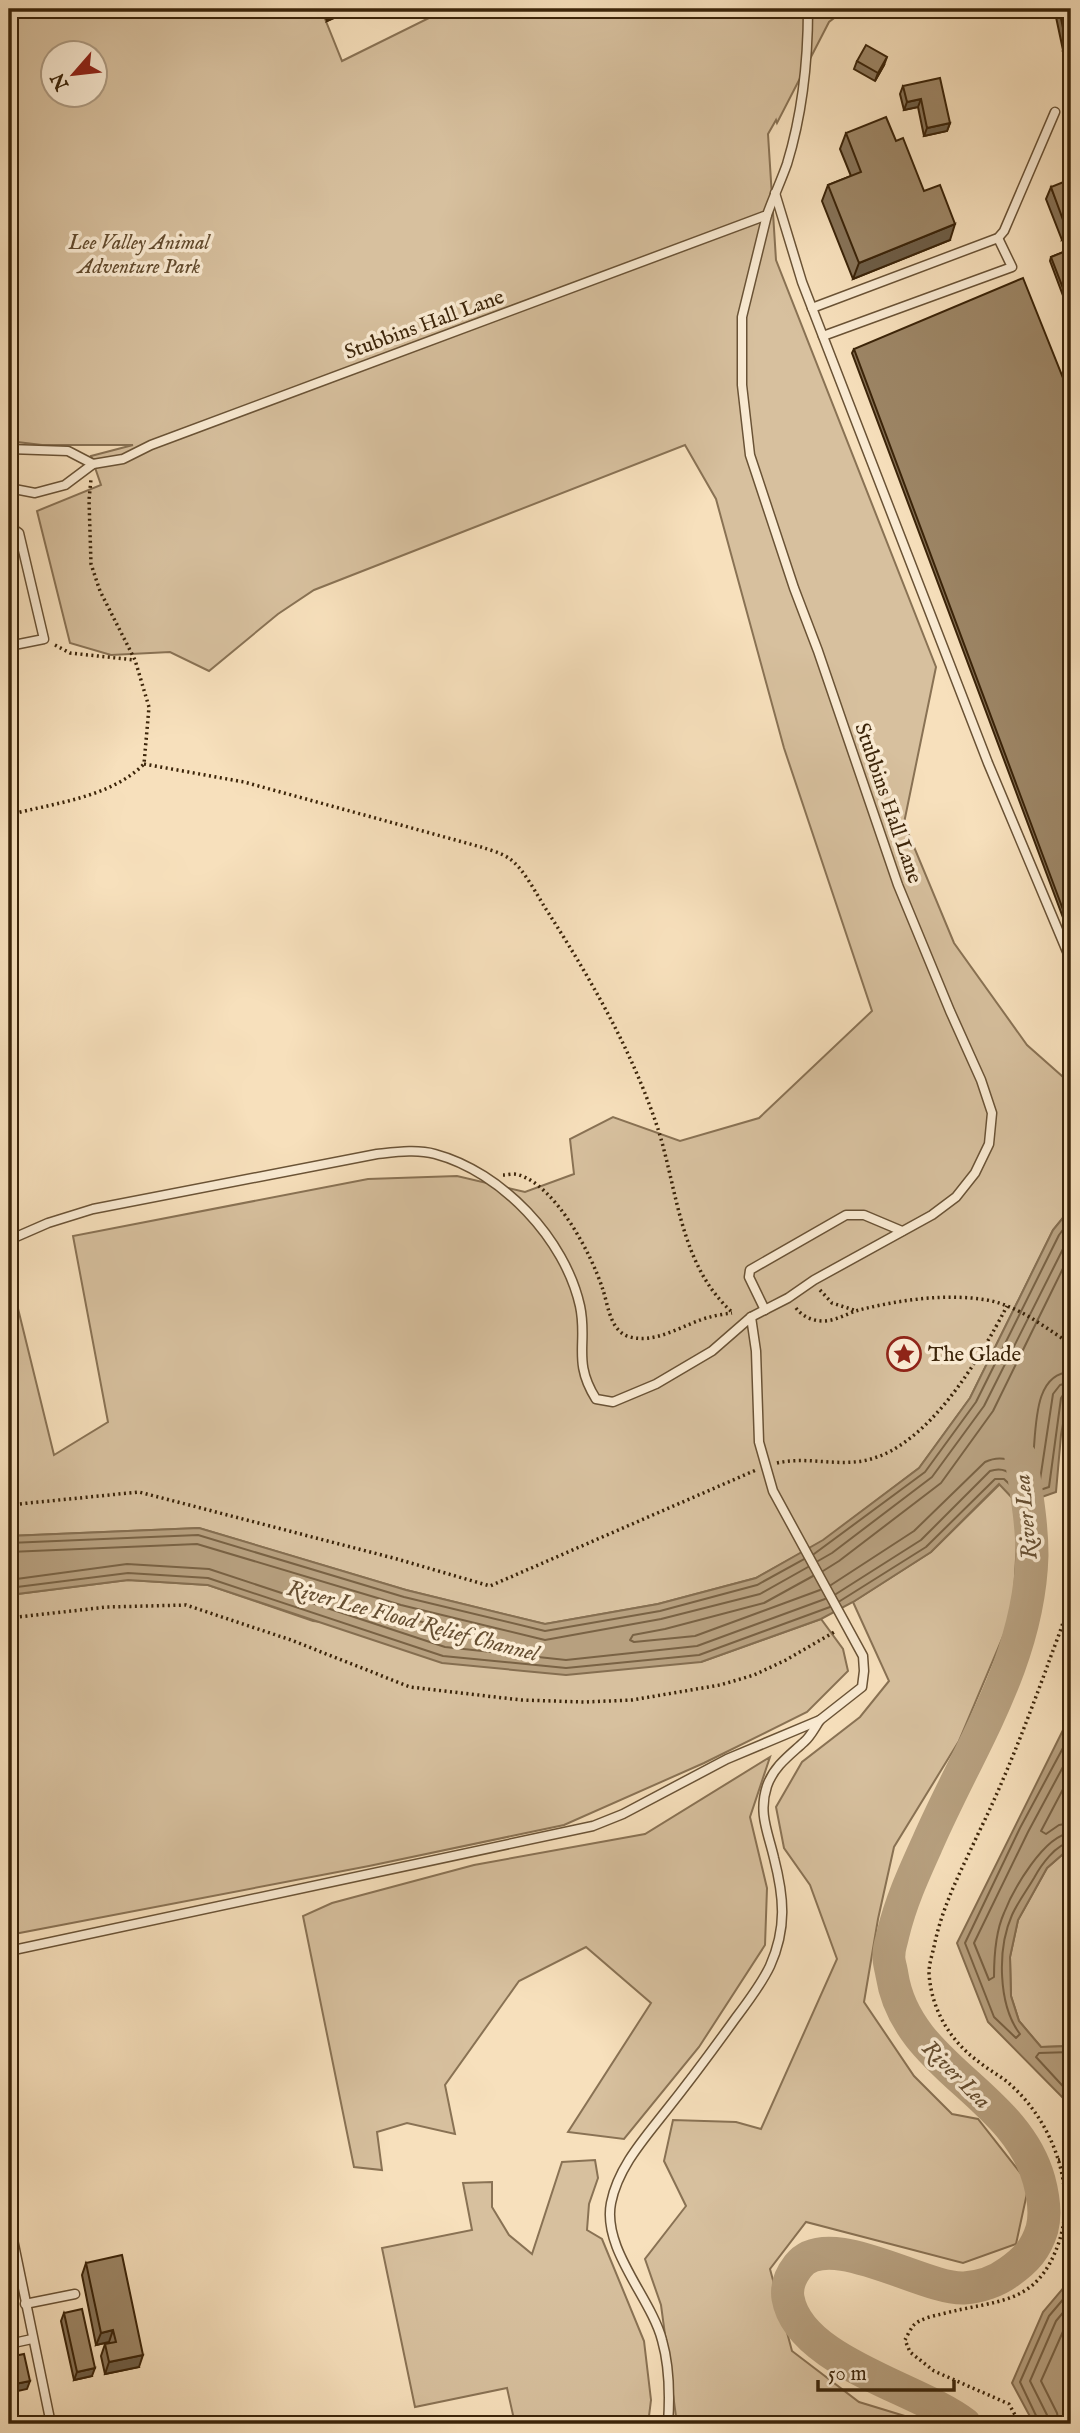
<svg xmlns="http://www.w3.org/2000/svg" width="1080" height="2433" font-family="'IM FELL English',serif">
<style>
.green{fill:#d7c09e;stroke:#897254;stroke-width:2;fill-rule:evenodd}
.water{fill:#b7a07f;stroke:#856e50;stroke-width:2}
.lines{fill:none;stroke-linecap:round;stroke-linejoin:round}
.shore{stroke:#796244;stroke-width:2}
.river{stroke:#b7a07f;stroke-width:33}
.service-casing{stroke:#6a5336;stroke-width:11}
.path{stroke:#3b2409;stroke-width:3.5;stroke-dasharray:2 3.5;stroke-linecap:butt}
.service{stroke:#faebd3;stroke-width:8}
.wall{fill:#877358;stroke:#3b2409;stroke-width:2}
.shaded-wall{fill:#6e5e47;stroke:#3b2409;stroke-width:2}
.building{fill:#9d8666;stroke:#3b2409;stroke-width:2}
.labels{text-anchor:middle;stroke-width:7;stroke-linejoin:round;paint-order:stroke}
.park-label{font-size:21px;font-style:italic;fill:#624b2e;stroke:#faebd3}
.street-label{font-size:21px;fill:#3b2409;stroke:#faebd3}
.poi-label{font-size:21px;fill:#3b2409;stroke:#faebd3;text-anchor:start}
.water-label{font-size:23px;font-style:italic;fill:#664f32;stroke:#faebd3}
</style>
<rect width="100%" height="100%" fill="#f7e0bc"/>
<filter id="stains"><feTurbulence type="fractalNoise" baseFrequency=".00286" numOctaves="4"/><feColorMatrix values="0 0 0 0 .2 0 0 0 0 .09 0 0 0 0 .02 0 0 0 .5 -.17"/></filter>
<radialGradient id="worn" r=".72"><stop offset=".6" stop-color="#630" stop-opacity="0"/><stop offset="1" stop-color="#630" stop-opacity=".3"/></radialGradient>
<g class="green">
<path d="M9,9h312l21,52 105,-52h399l-17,13 -52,101 -1,-3 -8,14 8,126 160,407 -32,156 50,120 73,102 44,39v124l-18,22 -83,168 -51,70 -96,73 -67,37 -98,26 -113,20 -139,-34 -207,-62 -190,8v-264l45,183 54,-33 -35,-186 295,-57 89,-3 68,16 49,-18 -4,-35 43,-22 67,24 79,-23 113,-107 -88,-263 -68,-249 -31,-54 -371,145 -36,24 -69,57 -39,-19 -59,3 -41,-12 -33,-132 64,-26 -10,-29 42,-11h-91l-33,-4zM52,52h42v42h-42z"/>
<path d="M1000,1484l19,21 -6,108 -54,128 -65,106 -16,72 -14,83 50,74 38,38 26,5 51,65 -13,60 -53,19 -157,-41 -36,47 22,82 67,51 72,22h-254l-16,-119 -16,-46 41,-53 -22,-45 9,-41 63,2 25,7 76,-170 -27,-74 -26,-37 -8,-41 26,-45 58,-45 29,-36 -36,-79 78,-50z"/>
<path d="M128,1580l80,5 105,36 388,41 120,-43 22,30 5,22 -41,41 -103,51 -140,62 -195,41 -360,69v-340z"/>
<path d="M770,1757l-20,60 17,71 -2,57 -66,102 -75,92 -56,-7 83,-129 -65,-56 -67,34 -74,104 10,49 -48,-11 -30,9 5,38 -28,-3 -51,-251 29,-13 142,-38 171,-31z"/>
<path d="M1071,1847v197l-1,2 -29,1 -22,-26 -8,-25 -1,-39 8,-37 29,-52z"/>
<path d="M595,2160l3,18 -9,26 -2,26 15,9 42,102 7,59 -3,24h-133l-8,-36 -92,19 -33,-159 90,-18 -9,-47 29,-1v25l17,28 23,19 30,-92z"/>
</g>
<g class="water">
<path d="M1071,1208v172l-10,55 -5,57 -37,13 -20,-21 -68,68 -78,50 -32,17 -120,43 -135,13 -124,-12 -234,-78 -80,-5 -119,15v-59l190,-8 207,62 139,34 113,-20 98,-26 67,-38 96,-72 51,-70 83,-168z"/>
<path d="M1071,1714v133l-24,21 -29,52 -8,37 1,39 8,25 22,26 29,-1 1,-2v62l-83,-84 -31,-79z"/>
<path d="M1071,2279v145h-37l-22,-41 31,-71z"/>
</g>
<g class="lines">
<g class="shore">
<path d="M9,1543l189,-8 206,62 141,34 115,-20 97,-26 47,-26"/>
<path d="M9,1552l188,-8 204,61 144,35 116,-21 99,-25 48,-27"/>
<path d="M814,1554l111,-82 51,-70 83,-167 12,-16"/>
<path d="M818,1561l14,-8 100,-76 52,-71 87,-173"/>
<path d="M823,1571l16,-10 102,-78 52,-72 78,-159"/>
<path d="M813,1576l-49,27 -99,26 -32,6 -3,5 4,2 61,-6 125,-46"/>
<path d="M9,1580l118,-16 82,5 236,78 121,13 131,-14 128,-47"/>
<path d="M831,1585l83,-54 71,-69c17,-8 29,-2 41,11h5c7,-30 -3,-100 40,-101"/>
<path d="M9,1588l119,-15 80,5 235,78 123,12 133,-13 131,-48"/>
<path d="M836,1594l85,-54 69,-69c17,-6 23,6 34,15l16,-6 13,-86 7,-9 11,-3"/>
<path d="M840,1601l86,-54 69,-68h9l18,17 27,-9 12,-89 4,-6 6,-1"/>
<path d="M418,1621l47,11 2,4 -3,3 -17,-2 -29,-10 -2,-3z"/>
<path d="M1071,1733l-51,95 -55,115 29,74 22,21 4,-4c-22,-29 -23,-85 -8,-119 6,-13 15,-25 22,-37 7,-13 22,-34 37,-36"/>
<path d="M1071,1752l-43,80 -54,111 15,37 5,-3c0,-20 1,-44 10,-64 9,-23 40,-78 67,-80"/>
<path d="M1071,1774l-30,57 5,3 13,-9 12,-2"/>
<path d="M1071,2052l-32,1 -3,4 35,38"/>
<path d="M1040,2424l-20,-42 29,-66 22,-26"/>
<path d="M1048,2424l-1,-9 -17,-34 26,-60 15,-18"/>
<path d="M1059,2424l-2,-11 -16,-32 24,-54 6,-8"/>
</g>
<path class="river" d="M965,2424c-46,-36 -166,-62 -177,-126 -2,-12 3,-23 10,-32 30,-39 126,24 166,22 16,-1 33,-7 45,-16 17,-12 27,-23 33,-43 4,-15 1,-34 -3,-49 -24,-87 -133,-113 -147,-205 -1,-7 -4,-15 -3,-21 0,-7 3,-14 4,-20 8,-33 21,-61 35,-92 41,-94 101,-180 104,-287 0,-32 -6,-65 -11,-97"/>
<g class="service-casing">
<g id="service">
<path d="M775,193l27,89 186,481 83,198"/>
<path d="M812,308l186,-70 6,-7 51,-119"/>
<path d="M823,336l189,-69 -14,-29"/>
<path d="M9,449l59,2 25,13"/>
<path d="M9,488l26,5 30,-8 28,-21 30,-5 28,-14 616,-230c6,-17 14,-34 20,-51 15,-49 21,-104 21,-155"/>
<path d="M9,526l10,7 25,106 -35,7"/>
<path d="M9,1240l39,-17 45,-14 284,-55c19,-2 40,-5 58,0 67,18 130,85 145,152 8,37 -8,55 16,93l17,3 43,-18 56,-33 39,-34 37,-19 26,-18 118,-65 24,-18 19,-24 14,-29 3,-31 -11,-33 -31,-69 -52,-126 -80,-234 -24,-63 -44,-133 -8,-70v-68l25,-102"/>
<path d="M765,1310l-16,-33 1,-7 96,-55h18l38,16"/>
<path d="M9,1951l584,-125 30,-12 104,-55 93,-39 42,-33 2,-16 -1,-15 -90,-165 -14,-49 -3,-91 -5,-34"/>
<path d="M9,2220l42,204"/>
<path d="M25,2304l50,-10"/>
<path d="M9,2344l23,-5"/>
<path d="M668,2424c2,-28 2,-56 -6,-84 -11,-42 -60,-91 -51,-137 7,-35 32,-63 54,-91 24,-30 47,-61 70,-93 12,-16 26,-34 35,-53 17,-38 14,-69 4,-108 -6,-26 -16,-45 -7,-72 7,-20 23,-31 37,-44 7,-6 11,-15 16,-22"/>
</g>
</g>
<g class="path">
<path d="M55,645l15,8 65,7"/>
<path d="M144,764l100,18 237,65c9,3 21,6 29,12 13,9 26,34 34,47 45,70 88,144 114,223 20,63 22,137 75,184"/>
<path d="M9,815c44,-12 101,-17 135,-51l5,-57 -14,-47 -35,-69 -9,-27 -2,-64 2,-21"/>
<path d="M503,1175c5,0 11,-2 16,0 37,11 73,80 84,115 5,15 7,39 24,46 28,10 58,-13 83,-19 7,-2 15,-3 22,-4"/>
<path d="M820,1290l12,13 22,7"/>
<path d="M796,1308c6,8 16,13 27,13 13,0 25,-8 36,-11 40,-10 87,-17 128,-10 32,6 57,27 84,44"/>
<path d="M777,1463c30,-7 61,4 90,-3 62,-14 113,-102 140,-154"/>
<path d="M9,1505l130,-13 258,67 93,27 266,-116"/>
<path d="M9,1618l98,-11 79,-2 105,35 119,47 111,13 63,2 48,-2 88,-15 34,-10 32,-15 50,-29"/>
<path d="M1058,2160l13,-2"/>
<path d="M1020,2424l-11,-20 -75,-33 -24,-19 -5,-12c2,-4 5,-10 8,-14 6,-7 19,-10 29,-12 55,-15 95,-7 117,-72 18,-54 -6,-118 -46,-155 -10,-10 -23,-16 -34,-25 -29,-21 -48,-53 -50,-89 0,-9 3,-18 5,-26 8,-41 27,-76 44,-113 27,-55 48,-110 69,-167 9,-26 22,-54 24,-81"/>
</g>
<use href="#service" class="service"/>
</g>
<g class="wall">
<path d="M322,9h32l-27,12z"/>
<path d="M1059,9h12v39l-8,2 -7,-33z"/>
<path d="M857,61l27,4 -9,16 -21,-12z"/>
<path d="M903,86l47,37 -3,8 -23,5 -6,-29 -14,3 -4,-16z"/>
<path d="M846,133l78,58 26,49 -97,39 -31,-78 6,-16 23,-9 -11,-27z"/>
<path d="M1051,187l20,49 -9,4 -16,-41z"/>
<path d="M1071,249v68l-21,-56 1,-4z"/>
<path d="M854,349l217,49v541l-219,-586z"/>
<path d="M86,2263l53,104 -34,7 -4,-18 4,-12 4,-1v-1l-13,3 -14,-70z"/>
<path d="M64,2313l28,63 -18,4 -13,-59z"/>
</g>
<g class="shaded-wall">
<path d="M332,9h22l-27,12z"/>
<path d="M1071,41v7l-8,2 3,-8z"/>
<path d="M887,57l-3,8 -9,16 3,-8z"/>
<path d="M921,99l-3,8 -14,3 3,-8z"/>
<path d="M950,123l-3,8 -23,5 3,-8z"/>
<path d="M955,224l-5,16 -97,39 6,-16z"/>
<path d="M1071,226v10l-9,4 4,-12z"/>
<path d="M113,2330l-4,12 -13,3 5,-12z"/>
<path d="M143,2355l-4,12 -34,7 4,-12z"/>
<path d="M95,2368l-3,8 -18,4 3,-8z"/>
<path d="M30,2381l-3,8 -18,4 1,-8z"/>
</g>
<g class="building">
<path d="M1059,9h12v32l-5,1z"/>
<path d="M866,45l21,12 -9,16 -21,-12z"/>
<path d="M940,78l10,45 -23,5 -6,-29 -14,3 -4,-16z"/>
<path d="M886,117l10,24 7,-3 21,53 16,-6 15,39 -96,39 -31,-78 33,-13 -15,-39z"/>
<path d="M1071,179v47l-5,2 -15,-41z"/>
<path d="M1071,249v60l-20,-52z"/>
<path d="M1023,278l48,120v533l-217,-582z"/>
<path d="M122,2255l21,100 -34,7 -4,-18 11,-2 -3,-12 -12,3 -15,-70z"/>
<path d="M82,2309l13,59 -18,4 -13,-59z"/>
<path d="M24,2354l6,27 -20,4 -1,-7v-21z"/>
</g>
<defs>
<g id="sight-ring" transform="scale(1.75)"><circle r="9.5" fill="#faebd3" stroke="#8f2418" stroke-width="1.5"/><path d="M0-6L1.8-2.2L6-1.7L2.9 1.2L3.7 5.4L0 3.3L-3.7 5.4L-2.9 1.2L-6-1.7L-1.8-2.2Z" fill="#8f2418"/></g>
</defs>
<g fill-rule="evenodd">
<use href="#sight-ring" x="904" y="1354"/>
</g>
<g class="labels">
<g class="park-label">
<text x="139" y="249">Lee Valley Animal<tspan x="139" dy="24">Adventure Park</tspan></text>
</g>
<g class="street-label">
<text transform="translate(424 324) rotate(-20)" y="7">Stubbins Hall Lane</text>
<text transform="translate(889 803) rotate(71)" y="7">Stubbins Hall Lane</text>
</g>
<g class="poi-label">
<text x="928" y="1361">The Glade</text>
</g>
<g class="water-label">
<text transform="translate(1025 1517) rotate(-95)" y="8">River Lea</text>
<text transform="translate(413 1620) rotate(15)" y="8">River Lee Flood Relief Channel</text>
<text transform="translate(957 2074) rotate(45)" y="8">River Lea</text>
</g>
</g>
<rect width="1080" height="2433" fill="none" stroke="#f7e0bc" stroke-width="35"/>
<rect x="10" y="10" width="1059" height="2412" fill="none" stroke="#3b2409" stroke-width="3.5"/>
<rect x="18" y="18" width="1045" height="2398" fill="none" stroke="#3b2409" stroke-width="2"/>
<g transform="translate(74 74) rotate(242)"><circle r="33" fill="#faebd3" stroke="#ae9b82" stroke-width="2"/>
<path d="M0-5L12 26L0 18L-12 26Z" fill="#8f2418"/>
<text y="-10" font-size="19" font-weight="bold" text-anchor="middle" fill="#3b2409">N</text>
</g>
<path d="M818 2380v10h136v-10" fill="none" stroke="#3b2409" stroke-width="3.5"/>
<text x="828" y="2380" font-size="21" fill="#3b2409" stroke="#faebd3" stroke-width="5" paint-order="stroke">50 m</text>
<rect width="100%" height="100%" filter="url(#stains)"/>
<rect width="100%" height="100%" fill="url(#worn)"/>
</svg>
